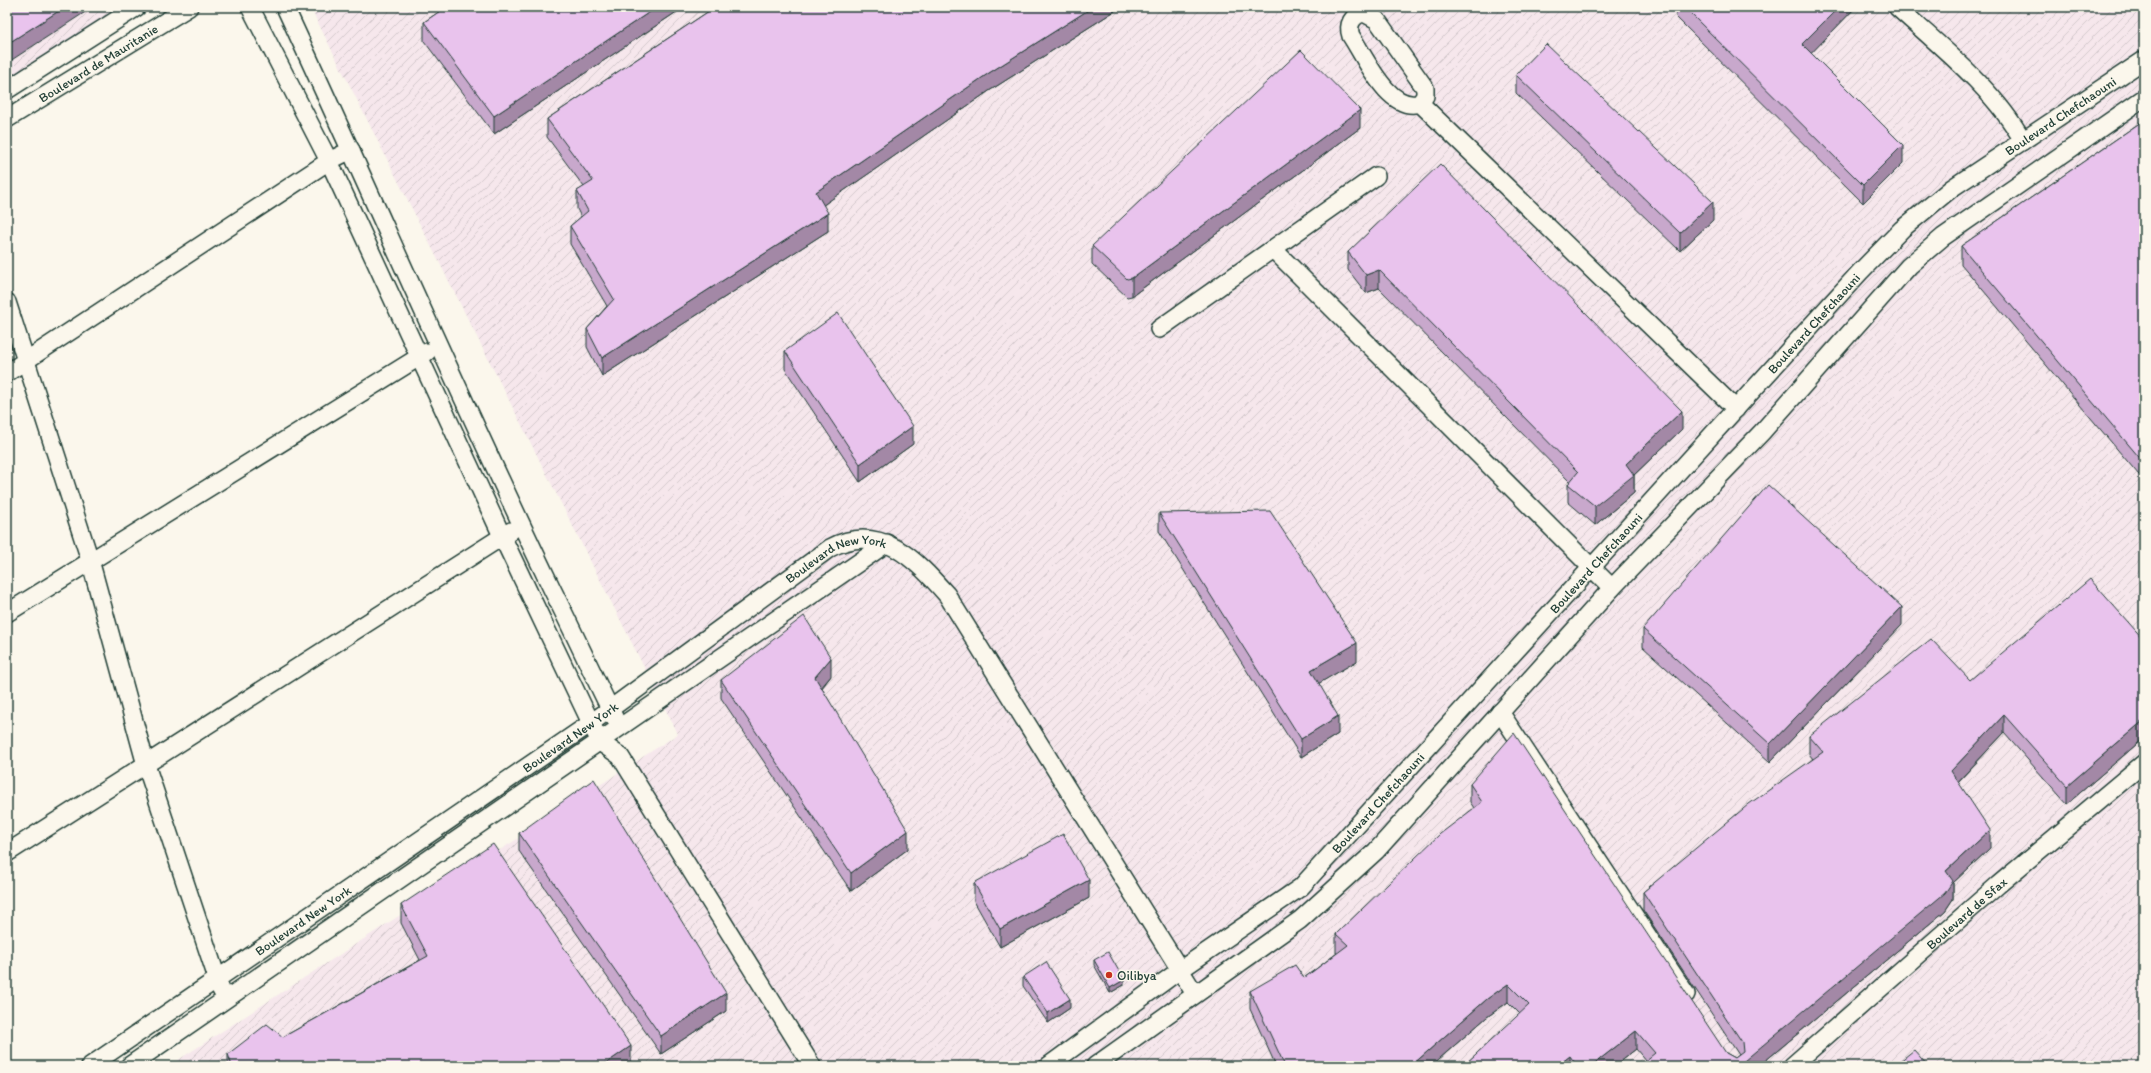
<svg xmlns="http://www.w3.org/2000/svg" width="2151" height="1073" font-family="Itim,sans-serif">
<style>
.industrial{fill:url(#industrial-furrows)}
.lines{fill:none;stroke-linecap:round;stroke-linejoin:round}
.minor-casing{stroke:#1f3d34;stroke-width:20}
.minor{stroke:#fbf7ec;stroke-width:17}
.wall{fill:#c8a8cc;stroke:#1f3d34}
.shaded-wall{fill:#a388a6;stroke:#1f3d34}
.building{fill:#e9c3ed;stroke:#1f3d34}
.poi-dot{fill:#c8321e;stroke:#fbf7ec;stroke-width:1.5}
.labels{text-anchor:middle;stroke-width:3;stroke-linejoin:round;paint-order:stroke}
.street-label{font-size:13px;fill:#1f3d34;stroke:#fbf7ec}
.poi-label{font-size:13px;fill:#1f3d34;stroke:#fbf7ec;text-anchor:start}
</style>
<defs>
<pattern id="industrial-furrows" width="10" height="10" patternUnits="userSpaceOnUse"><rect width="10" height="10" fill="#f6e7ec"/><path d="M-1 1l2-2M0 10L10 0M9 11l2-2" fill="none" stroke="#d2c7cb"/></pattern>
</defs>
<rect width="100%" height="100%" fill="#fbf7ec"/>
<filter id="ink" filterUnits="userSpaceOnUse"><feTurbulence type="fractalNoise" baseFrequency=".025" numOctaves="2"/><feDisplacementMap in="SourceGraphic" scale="8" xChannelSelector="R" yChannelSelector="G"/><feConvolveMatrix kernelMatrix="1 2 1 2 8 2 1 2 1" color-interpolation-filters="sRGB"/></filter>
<g filter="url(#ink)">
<g class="industrial">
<path d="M7,7h119l-119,79z"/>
<path d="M310,7h1834v1059h-1975l509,-332z"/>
</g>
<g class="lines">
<g class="minor-casing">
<g id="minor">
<path d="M250,7l79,154 173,375 98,206 20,14 192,310"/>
<path d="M285,7c90,194 175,391 268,584 21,42 41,86 62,128"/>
<path d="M1897,7c43,39 98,83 126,134"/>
<path d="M1364,13l13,7 48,68v8l-5,7c-31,10 -55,-46 -69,-67 -4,-11 1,-21 13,-23z"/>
<path d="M7,90l130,-83"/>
<path d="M1420,103l316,306"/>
<path id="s1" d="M7,119l182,-112"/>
<path d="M1273,249l339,339"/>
<path d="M7,302l83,258 56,205 75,225"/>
<path d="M1159,329l217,-153"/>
<path d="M7,373l322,-212 22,-11"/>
<path d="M7,613l420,-261"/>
<path d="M1500,712l186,282"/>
<path d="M7,853l504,-322"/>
<path id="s2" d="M90,1066l501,-343 239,-175c50,-27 86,12 117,47l248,399"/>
<path d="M129,1066l758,-523"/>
<path id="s3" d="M1048,1066l132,-96 121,-83 559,-615 42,-43 50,-41 192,-128"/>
<path d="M1095,1066l205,-146 76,-69 236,-263 150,-156 147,-166 34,-29 201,-139"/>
<path id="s4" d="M1792,1066l206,-181 146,-122"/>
</g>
</g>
<use href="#minor" class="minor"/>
</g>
<g class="wall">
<path d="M446,7h238l-190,127 -70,-93v-19z"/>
<path d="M715,7h406l-132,84 -166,114 5,26 -226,145 -15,-29v-18l20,-23 -37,-62v-18l11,-9 -4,-8v-18l7,-4 -37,-50v-18z"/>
<path d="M1676,7h180l-45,46 92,110 -40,40 -187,-186z"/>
<path d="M1516,75l197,145 -33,31 -164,-158z"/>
<path d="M2144,120v361l-183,-217v-18z"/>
<path d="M1360,128l-228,168 -5,1 -35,-33v-18z"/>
<path d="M1348,252l334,177 -48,46v18l-39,32 -27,-23v-18l2,-2 -191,-194 -13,5 -18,-23z"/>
<path d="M785,351l128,93 -53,38 -75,-113z"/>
<path d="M1159,513l198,148 -38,22 19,51 -37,23 -142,-226z"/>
<path d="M1902,625l-132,137 -127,-115v-18z"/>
<path d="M2144,640v98l-77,66 -63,-71 -46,49 32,66 -37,35v16l-8,12 -186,155 -113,-5 -10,-12 -22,17h-151l57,-52 -12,-12 -21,15 -56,49h-155l-26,-57v-18l54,-13 33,-25h-1v-19l138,-126 -4,-6v-18l256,269 9,5 4,-3 -96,-145v-18l170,-133 -4,-5v-18l161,-56z"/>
<path d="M831,676l-9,12 86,161 -57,42 -130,-193v-18z"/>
<path d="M519,833l207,178 -65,43 -142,-203z"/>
<path d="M974,883l115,15 -89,49 -26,-46z"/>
<path d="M401,905l230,159 -3,2h-400v-12l55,-17 137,-77 -19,-37z"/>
<path d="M1094,960l30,25 -14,8 -16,-28z"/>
<path d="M1023,977l47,31 -22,15 -25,-37z"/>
</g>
<g class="shaded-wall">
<path d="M65,7h28l-86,56v-19z"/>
<path d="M657,7h27l-190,127v-18z"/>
<path d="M1093,7h28l-132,84 -173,119v-18l173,-119z"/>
<path d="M1839,7h17l-54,56v-19z"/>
<path d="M1360,110v18l-228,168v-18z"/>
<path d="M1903,145v18l-40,40v-18z"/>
<path d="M1713,202v18l-33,31v-18z"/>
<path d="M828,213v18l-226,145v-18z"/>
<path d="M1379,270v18l-13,5v-18z"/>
<path d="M1682,411v18l-48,46v18l-39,32v-19l31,-42z"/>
<path d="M913,426v18l-53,38v-18z"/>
<path d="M1902,607v18l-132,137v-18z"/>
<path d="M1357,643v18l-46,27v-18z"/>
<path d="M831,658v18l-16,19v-18z"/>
<path d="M2004,715v18l-53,56v-18z"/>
<path d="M1338,716v18l-37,23v-18z"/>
<path d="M2144,720v18l-77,66v-18z"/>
<path d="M1990,830v18l-37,35v16l-8,12 -186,155h-21z"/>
<path d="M908,831v18l-57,42v-18z"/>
<path d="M1089,880v18l-89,49v-18z"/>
<path d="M1124,980v5l-14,8v-5z"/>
<path d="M1508,984v18l-21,15 -56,49h-20l76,-67z"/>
<path d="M726,993v18l-65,43v-18z"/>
<path d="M1070,999v9l-22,15v-10z"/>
<path d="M1636,1031v18l-22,17h-23z"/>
<path d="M631,1046v18l-3,2h-26z"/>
<path d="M1570,1056v10h-13z"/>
</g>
<g class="building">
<path d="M7,7h58l-58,37z"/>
<path d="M446,7h211l-163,109 -70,-94z"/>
<path d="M715,7h378l-104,66 -173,119 12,21 -226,145 -15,-29 27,-30 -44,-73 18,-15 -11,-20 16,-10 -46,-62z"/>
<path d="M1684,7h155l-37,37 101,101 -40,40z"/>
<path d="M1546,44l167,158 -33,31 -164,-158z"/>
<path d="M1301,50l59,60 -228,168 -5,1 -35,-33z"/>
<path d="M2144,120v343l-183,-217z"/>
<path d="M1440,164l242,247 -56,53 8,11 -39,31 -27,-22 10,-12 -199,-202 -13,5 -18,-23z"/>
<path d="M838,313l75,113 -53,38 -75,-113z"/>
<path d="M1768,485l134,122 -132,137 -127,-115z"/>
<path d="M1270,511l87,132 -46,27 27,46 -37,23 -142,-226z"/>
<path d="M2090,579l54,61v80l-77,66 -63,-71 -53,56 39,59 -44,41 7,10 -8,12 -207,173h-99l16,-13 -19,-22 -45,35h-14l-7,-10 -13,10h-94l66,-61 -21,-21 -21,15 -76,67h-126l-35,-75 45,-26 9,13 44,-33 -12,-11 104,-100 42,-32 -12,-18 44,-51 212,320 9,5 8,-6 -1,-10 -99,-150 106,-88 74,-52 -14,-16 122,-97 39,41z"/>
<path d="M804,616l27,42 -16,19 93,154 -57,42 -130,-193z"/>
<path d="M594,779l132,214 -65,43 -142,-203z"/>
<path d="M1063,834l26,46 -89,49 -26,-46z"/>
<path d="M493,844l138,202 -29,20h-370l-4,-12 39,-30 16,13 145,-81 -27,-51z"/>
<path d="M1108,952l16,28 -14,8 -16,-28z"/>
<path d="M1046,962l24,37 -22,14 -25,-36z"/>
<path d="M1914,1050l14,16h-34z"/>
</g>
</g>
<circle class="poi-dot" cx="1109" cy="975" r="4"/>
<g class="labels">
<g class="street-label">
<text dy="5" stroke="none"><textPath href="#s1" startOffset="107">Boulevard de Mauritanie</textPath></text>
<text dy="5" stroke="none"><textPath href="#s3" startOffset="1396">Boulevard Chefchaouni</textPath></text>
<text dy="5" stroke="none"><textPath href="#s3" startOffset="1072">Boulevard Chefchaouni</textPath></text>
<text dy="5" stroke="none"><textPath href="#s3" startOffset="748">Boulevard Chefchaouni</textPath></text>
<text dy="5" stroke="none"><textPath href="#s2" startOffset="906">Boulevard New York</textPath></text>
<text dy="5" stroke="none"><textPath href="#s2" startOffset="582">Boulevard New York</textPath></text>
<text dy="5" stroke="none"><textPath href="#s3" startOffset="424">Boulevard Chefchaouni</textPath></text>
<text dy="5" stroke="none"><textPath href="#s4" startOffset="232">Boulevard de Sfax</textPath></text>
<text dy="5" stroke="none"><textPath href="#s2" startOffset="258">Boulevard New York</textPath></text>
</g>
<g class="poi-label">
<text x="1117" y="980">Oilibya</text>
</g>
</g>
<rect width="2151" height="1073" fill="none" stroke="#fbf7ec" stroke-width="24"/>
<rect x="12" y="12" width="2127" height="1049" fill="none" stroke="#1f3d34" stroke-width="1.5" filter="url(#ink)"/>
</svg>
